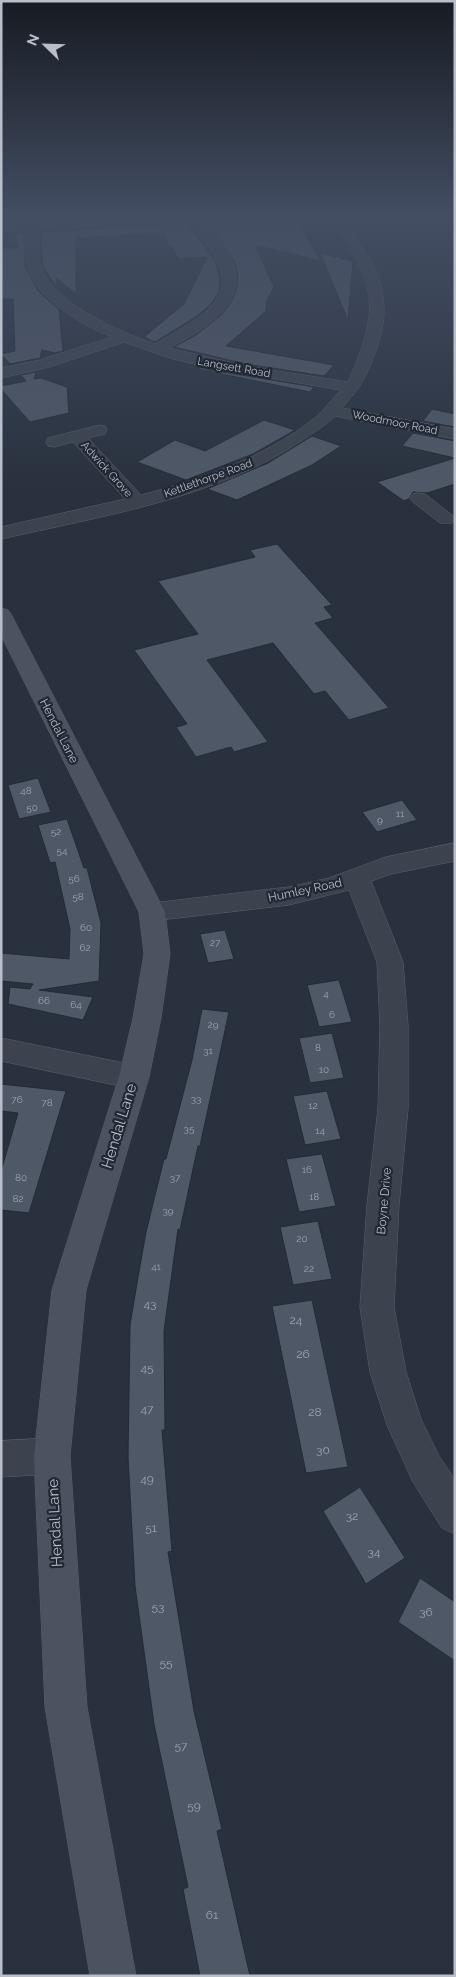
<svg xmlns="http://www.w3.org/2000/svg" width="456" height="1977" font-family="Raleway,sans-serif">
<style>
.building{fill:#4f5866;stroke:#232a35}
.lines{fill:none;stroke-linecap:round;stroke-linejoin:round}
.street-casing{stroke:#5a616c;stroke-width:1}
.secondary-casing{stroke:#5a616c;stroke-width:1}
.street{fill:#3c434e;fill-rule:evenodd}
.secondary{fill:#4b5260;fill-rule:evenodd}
.labels{text-anchor:middle;stroke-width:4.5;stroke-linejoin:round;paint-order:stroke}
.number-label{font-size:10px;fill:#9ea4b0}
.far-street-label{font-size:11px;fill:#b9bec9;stroke:#212833}
.street-label{font-size:12px;fill:#b9bec9;stroke:#212833}
.near-number-label{font-size:12px;fill:#9ea4b0}
.near-street-label{font-size:15px;fill:#b9bec9;stroke:#212833}
</style>
<rect width="100%" height="100%" fill="#29313e"/>
<g class="building">
<path d="M35,214h130l-152,8 -1,-7z"/>
<path d="M194,214h99l28,47 -66,-16 19,42 -7,13 -1,11 -40,35 108,19 -10,11 -78,-12 -72,-17 22,-12 24,-19 10,-12 6,-13 2,-15 -4,-16 -14,-19z"/>
<path d="M185,223l19,22 12,18 4,16 -1,13 -8,12 -14,12 -42,26 -11,-5 40,-33 23,-47 -29,2 -5,-12h-4l-5,-14 -88,5v56l-20,-16 1,9 -14,-20 -3,-35z"/>
<path d="M24,232l1,34 13,25 21,19 4,41 -8,2 -13,-3 -2,8 -30,6 -9,-10 14,-3 -2,-52h-11l-1,-51h17l-3,-15z"/>
<path d="M320,253l33,8 -5,59z"/>
<path d="M196,366l14,4 104,17 -4,5 -108,-22z"/>
<path d="M36,372l-2,7 7,-1 26,9 2,26 -39,9 -29,-33v-3l25,-5 -5,-6z"/>
<path d="M432,409l23,5v13l-32,-6z"/>
<path d="M264,420l31,10 -42,24 -67,26 -49,-18 38,-22 30,11z"/>
<path d="M413,433l42,8v17l-53,-12z"/>
<path d="M312,436l29,10 -29,19 -75,35 -30,-11 61,-26z"/>
<path d="M455,458v26l-28,9 -14,-1 -4,7 -5,2 -27,-19z"/>
<path d="M277,544l55,61 -8,2 9,11 -18,5 74,85 -40,12 -24,-29 -11,3 -41,-51 -66,17 61,82 -34,10 -3,-5 -35,10 -20,-30 11,-3 -53,-74 64,-16 -40,-53 97,-24 -5,-7z"/>
<path d="M38,778l13,34 -32,7 -11,-34z"/>
<path d="M402,800l15,20 -40,12 -15,-20z"/>
<path d="M67,819l17,49h3l14,55 -2,58 -60,9 54,7 -10,23 -75,-16 2,-17 20,2 3,-5 -32,-3v-28l68,6 1,-30 -15,-67 -5,1 -12,-38z"/>
<path d="M225,930l9,29 -26,4 -8,-29z"/>
<path d="M339,980l13,42 -33,5 -12,-42z"/>
<path d="M202,1009l27,3 -29,134h-2l-18,84 -2,-1 -14,102 1,99h-3l10,121 -4,1 26,159 28,118 -5,2 33,145h-50l-17,-87 5,-2 -34,-163 -19,-138 -7,-129 2,-132 7,-42 9,-51 18,-73h2l26,-99z"/>
<path d="M332,1033l12,45 -34,5 -11,-45z"/>
<path d="M1,1084l65,7 -37,122 -28,-3v-39l17,-58 -17,-2z"/>
<path d="M327,1091l14,48 -36,6 -12,-49z"/>
<path d="M322,1154l14,52 -37,6 -13,-53z"/>
<path d="M318,1221l14,58 -39,6 -13,-58z"/>
<path d="M312,1300l36,167 -42,6 -34,-167z"/>
<path d="M360,1487l45,71 -39,26 -43,-73z"/>
<path d="M420,1578l35,24v59l-57,-39z"/>
</g>
<g class="lines">
<g class="street-casing">
<g id="street">
<path d="M192,214c14,14 31,29 40,47 19,43 -32,70 -63,87l77,18 102,16c35,-80 27,-99 -21,-168h12c35,46 59,80 36,139 -10,27 -14,33 -33,55l113,21v10l-120,-23c-10,10 -22,17 -34,25 -87,58 -199,75 -300,98v-12l124,-28 -52,-57 -19,5 -6,-1 -2,-4 2,-4 51,-13 6,1 2,4 -2,4 -17,4 53,57c60,-15 124,-38 174,-77 9,-8 17,-19 26,-28l-131,-22 -40,-10 -46,-16 -75,25 -48,11v-10l39,-8 72,-23c-32,-14 -75,-36 -85,-72 -3,-11 -2,-23 -1,-35l-25,2v-8zM186,221c62,66 40,83 -31,123 -35,-12 -99,-39 -114,-76 -4,-12 -3,-26 -3,-38z"/>
<path d="M419,493l6,1 27,21 3,3 -3,5h-12l-27,-21 -3,-4 3,-4z"/>
<path d="M455,843v18l-64,13 -20,7 32,81 5,64v83l-9,96 -5,102 12,65 15,47 18,37 16,24v54l-13,-6 -29,-46 -26,-57 -17,-53 -10,-65 7,-102 11,-96 2,-83 -3,-64 -28,-72 -60,15 -137,16 -9,-2 -4,-7 4,-7 9,-2 137,-16 40,-9 57,-21z"/>
<path d="M1,1038l133,27 10,4 5,8 -5,8 -10,4 -133,-28z"/>
<path d="M52,1438l13,5 5,13 -5,13 -13,5 -51,3v-36z"/>
</g>
</g>
<g class="secondary-casing">
<path id="secondary" d="M1,608l7,2 3,4 154,298 5,42 -9,64 -12,59 -63,213 -16,166 17,251 49,269h-46l-45,-269 -11,-251 18,-166 67,-213 14,-59 11,-64 -5,-42 -138,-277z"/>
</g>
<use href="#street" class="street"/>
<use href="#secondary" class="secondary"/>
</g>
<linearGradient id="sky" x2="0" y2="1"><stop stop-color="#171b22"/><stop offset="0.44" stop-color="#434e63"/><stop offset="1" stop-color="#434e63" stop-opacity="0"/></linearGradient>
<rect width="456" height="490" fill="url(#sky)"/>
<g class="labels">
<g class="number-label">
<text x="26" y="794">48</text>
<text x="32" y="811">50</text>
<text x="400" y="817">11</text>
<text x="380" y="823">9</text>
<text x="56" y="835">52</text>
<text x="62" y="854">54</text>
<text x="74" y="882">56</text>
<text x="78" y="900">58</text>
<text x="86" y="931">60</text>
<text x="215" y="946">27</text>
<text x="85" y="951">62</text>
<text x="326" y="997">4</text>
<text x="44" y="1004">66</text>
<text x="76" y="1008">64</text>
<text x="332" y="1018">6</text>
<text x="213" y="1028">29</text>
<text x="318" y="1051">8</text>
<text x="208" y="1054">31</text>
<text x="324" y="1073">10</text>
<text x="196" y="1102">33</text>
<text x="17" y="1103">76</text>
<text x="47" y="1106">78</text>
<text x="313" y="1109">12</text>
<text x="189" y="1132">35</text>
<text x="320" y="1134">14</text>
<text x="307" y="1173">16</text>
<text x="21" y="1181">80</text>
<text x="175" y="1181">37</text>
<text x="314" y="1200">18</text>
<text x="18" y="1202">82</text>
<text x="168" y="1214">39</text>
<text x="302" y="1242">20</text>
<text x="156" y="1270">41</text>
<text x="309" y="1272">22</text>
</g>
<g class="far-street-label">
<text transform="translate(234 367) rotate(10)" y="4">Langsett Road</text>
<text transform="translate(395 422) rotate(11)" y="4">Woodmoor Road</text>
<text transform="translate(107 469) rotate(48)" y="4">Adwick Grove</text>
<text transform="translate(208 478) rotate(-20)" y="4">Kettlethorpe Road</text>
</g>
<g class="street-label">
<text transform="translate(59 731) rotate(63)" y="4">Hendal Lane</text>
<text transform="translate(305 890) rotate(-12)" y="4">Humley Road</text>
<text transform="translate(384 1201) rotate(-85)" y="4">Boyne Drive</text>
</g>
<g class="near-number-label">
<text x="150" y="1308">43</text>
<text x="296" y="1324">24</text>
<text x="303" y="1358">26</text>
<text x="147" y="1372">45</text>
<text x="147" y="1413">47</text>
<text x="315" y="1416">28</text>
<text x="323" y="1454">30</text>
<text x="147" y="1483">49</text>
<text x="352" y="1520">32</text>
<text x="151" y="1532">51</text>
<text x="374" y="1556">34</text>
<text x="158" y="1611">53</text>
<text x="426" y="1616">36</text>
<text x="166" y="1667">55</text>
<text x="181" y="1750">57</text>
<text x="194" y="1810">59</text>
<text x="212" y="1919">61</text>
</g>
<g class="near-street-label">
<text transform="translate(119 1126) rotate(-73)" y="5">Hendal Lane</text>
<text transform="translate(55 1523) rotate(-93)" y="5">Hendal Lane</text>
</g>
</g>
<rect width="456" height="1977" fill="none" stroke="#b9bec9" stroke-width="5"/>
<g transform="translate(45 45) rotate(293)" stroke="#212833" stroke-width="4" paint-order="stroke">
<path d="M0-4L9 19L0 12L-9 19Z" fill="#b9bec9"/>
<text y="-8" font-size="14" font-weight="bold" text-anchor="middle" fill="#b9bec9">N</text>
</g>
</svg>
